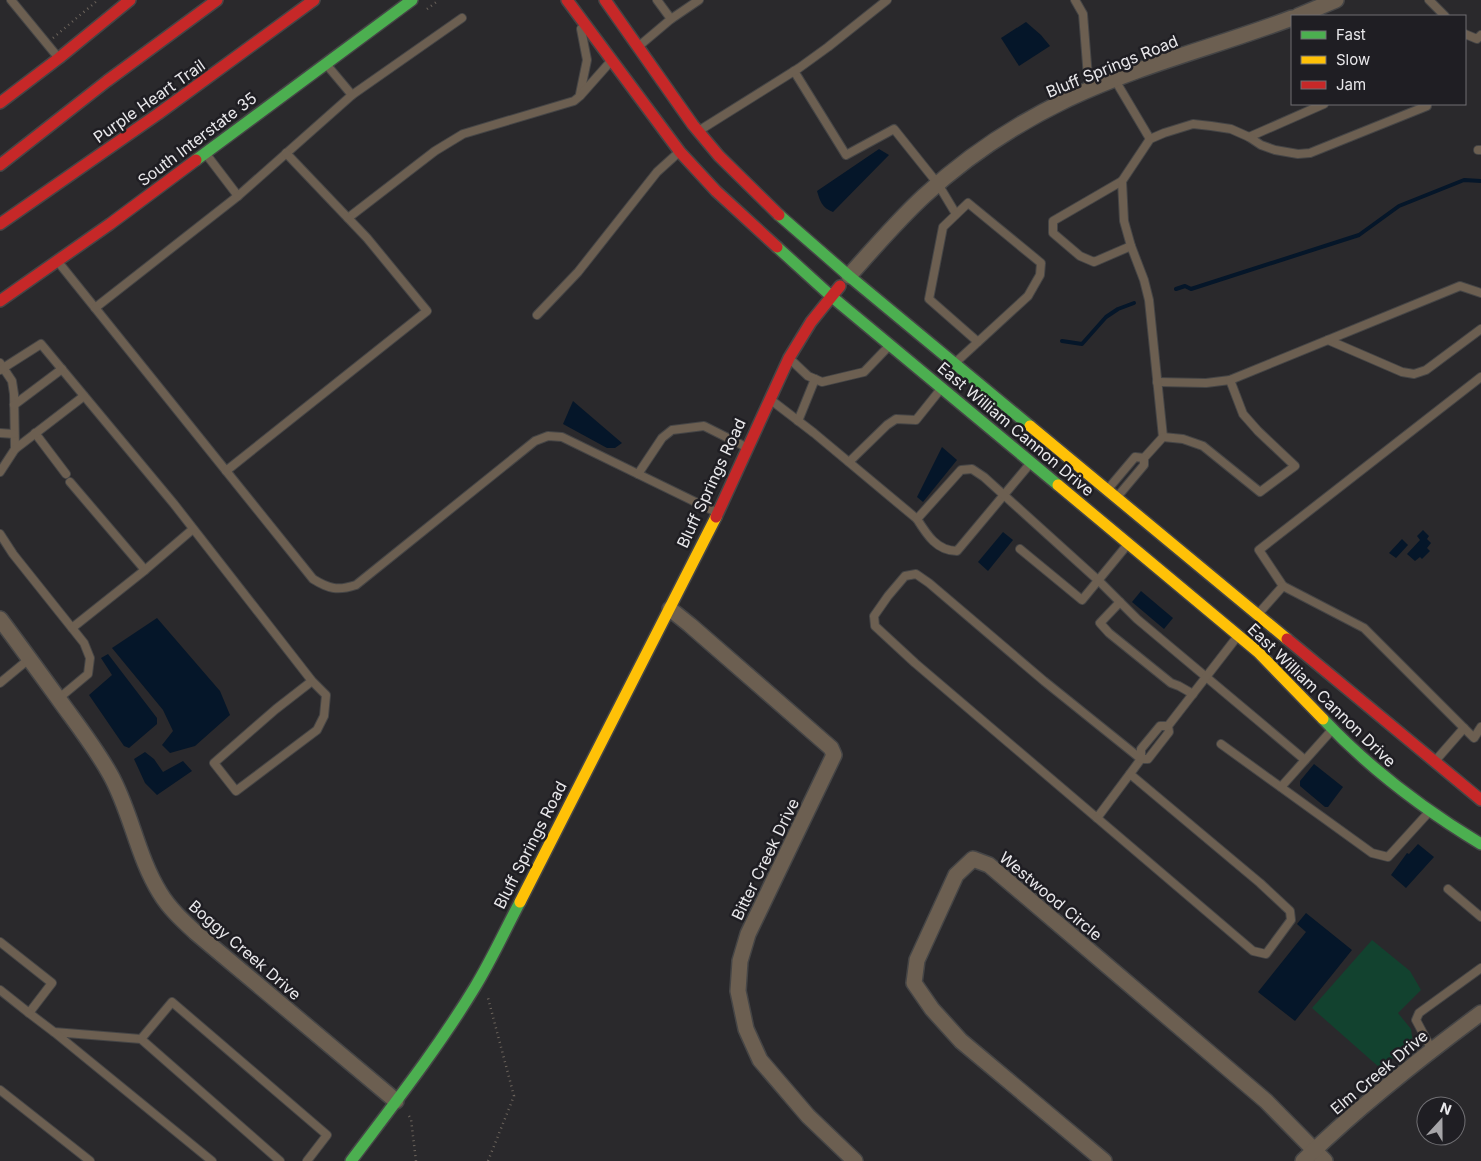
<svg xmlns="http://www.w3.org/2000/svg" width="1481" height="1161" font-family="Inter,sans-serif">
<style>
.green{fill:#12422f}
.water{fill:#051629}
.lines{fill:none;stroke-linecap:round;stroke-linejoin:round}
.stream{stroke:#051629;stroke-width:4}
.lane-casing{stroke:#454546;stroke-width:10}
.street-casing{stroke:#454546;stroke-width:18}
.fast-casing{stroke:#454546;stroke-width:14}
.slow-casing{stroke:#454546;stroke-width:14}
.jam-casing{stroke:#454546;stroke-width:14}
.path{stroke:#6c645c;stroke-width:2.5;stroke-dasharray:1 4;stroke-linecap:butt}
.lane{stroke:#6c5f51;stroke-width:8}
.street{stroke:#6c5f51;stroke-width:15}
.fast{stroke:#4caf50;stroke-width:11}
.slow{stroke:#ffc107;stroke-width:11}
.jam{stroke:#c62828;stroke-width:11}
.labels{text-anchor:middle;stroke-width:5;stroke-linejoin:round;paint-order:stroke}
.street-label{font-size:16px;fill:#e9e8eb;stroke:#1f1e23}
</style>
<rect width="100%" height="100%" fill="#2a292c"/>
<path class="green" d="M1372,940l38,31 11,19 -23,23 13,16 2,14 -33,25 -68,-60z"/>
<g class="water">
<path d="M1026,22l15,13 9,11 -31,20 -18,-28z"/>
<path d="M879,149l10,6 -56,57c-11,-4 -13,-11 -16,-21z"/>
<path d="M573,401l49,42 -7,5h-8l-44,-24z"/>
<path d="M942,447l15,13 -34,42 -6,-5z"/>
<path d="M1423,530l6,6 -2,3 4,4 -4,5 3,3 -8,8 -2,-2 -5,4 -8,-7 13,-14 -3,-4z"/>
<path d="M1003,532l10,8 -25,31 -10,-9z"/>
<path d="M1402,539l6,6 -12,13 -7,-5z"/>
<path d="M1141,591l32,27 -9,11 -32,-27z"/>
<path d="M157,618l63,73 10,24 -35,31 -25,7 -8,-8 11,-14 -10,-21 -51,-62z"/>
<path d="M108,654l49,64v6l-28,24 -5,-2 -35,-51 23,-20 -11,-17z"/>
<path d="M145,752l9,7 9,13 20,-11 9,10 -35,24 -12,-12 -11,-24z"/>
<path d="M1314,764l29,23 -15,20h-3l-25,-21v-5z"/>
<path d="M1418,844l16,13 -28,31 -15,-13 16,-22 2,1z"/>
<path d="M1306,913l46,37 -57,71 -37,-29 48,-60 -9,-8z"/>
</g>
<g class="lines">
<g class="stream">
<path d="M1176,289l9,-3 6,3 168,-54 40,-29 65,-26 17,1"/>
<path d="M1062,341l20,3 24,-27 12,-8 16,-6"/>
</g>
<g class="lane-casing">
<g id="lane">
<path d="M11,0l46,56"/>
<path d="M657,0l14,19"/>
<path d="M1075,0l8,14 6,76"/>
<path d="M1429,0l16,16"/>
<path d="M1465,34l12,5 4,-4"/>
<path d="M639,46l32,-27 28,-19"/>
<path d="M326,64l26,31"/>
<path d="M794,71l52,84 48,-26 44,55 18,30"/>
<path d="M1115,80l35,59"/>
<path d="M580,94l7,-34 -6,-31"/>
<path d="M700,130l99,-62 29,-21 59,-47"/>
<path d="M1249,137l75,-33"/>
<path d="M1478,150h3"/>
<path d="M206,154l32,42"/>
<path d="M1122,181l-69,40v12l27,23 14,6 37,-16"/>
<path d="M348,218l87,-67 28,-17 111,-33 6,-5 31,-35"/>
<path d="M59,263l254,316c16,10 25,12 43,6l179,-144 13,-5 14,1 156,76"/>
<path d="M95,308l143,-112 114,-101 110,-77"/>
<path d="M537,315l41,-43 79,-100 21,-19"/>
<path d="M1328,340l74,32 12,2 12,-4 55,-41"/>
<path d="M790,359l18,17 14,6 42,-10 25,-26"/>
<path d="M0,363l12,18 2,13 1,55 -15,23"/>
<path d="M955,363l73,-67 12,-21 1,-12 -73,-60 -25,24 -14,72 49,43"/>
<path d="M0,370l41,-26 133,160 138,177 -36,28 -62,54 22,28 81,-61 7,-14 2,-21 -14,-14"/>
<path d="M1157,382l49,1 24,-3 230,-94 21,7"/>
<path d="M771,400l43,33 103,86c10,16 20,32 40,32l72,-86"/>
<path d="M14,405l48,-36"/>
<path d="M798,421l17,-42"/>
<path d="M0,433l14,1"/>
<path d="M35,433l31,41"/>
<path d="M1163,437l-14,-137 -5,-20 -13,-34 -7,-25 -2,-40 28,-42 14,-6 29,-9 18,2 20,3 18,8 12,8 14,5 23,4 12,-1 117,-47v-2"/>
<path d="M15,449l69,-53"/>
<path d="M849,462l38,-37 9,-6 20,1 24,-30"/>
<path d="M226,471l201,-160 -60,-73 -81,-85"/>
<path d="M638,474l24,-36 10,-8 32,-4 42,21"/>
<path d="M70,482l75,88"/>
<path d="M1108,489l27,-32 9,1 19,-21 20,2 20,7 57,46 35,-26 -37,-35 -15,-17 -13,-34"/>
<path d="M1118,496l26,-31v-7"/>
<path d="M917,519l44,-49 11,-1 12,8 116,105 37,37 168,141"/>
<path d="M0,534l13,20 71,89 6,15 -2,16 -30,25"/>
<path d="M1020,549l62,51 46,-56"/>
<path d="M1283,586l-24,-36 222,-173"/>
<path d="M1120,602l-20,21 9,10 62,50 8,3 14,8"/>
<path d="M1259,613l24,-27 81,42 110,110 7,-11"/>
<path d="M72,628l73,-58 48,-41"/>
<path d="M0,683l29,-24"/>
<path d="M1221,744l151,109 16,4 41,-45"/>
<path d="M1141,759l-97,-78 -115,-98 -13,-9 -11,2 -17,20 -14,20 1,10 40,37 182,155 44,-59h7l21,-27 -1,-6 69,-89"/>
<path d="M1141,759v-10l19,-23h8"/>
<path d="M1436,760l28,-32"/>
<path d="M1281,787l50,-56"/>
<path d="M1097,818l156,133 13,3 25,-34 -1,-9 -30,-28 -130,-109"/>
<path d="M1448,889l33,28"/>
<path d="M0,942l52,41 -23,30 25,19 87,7 139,122"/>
<path d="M0,990l29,23"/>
<path d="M54,1032l158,129"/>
<path d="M141,1039l31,-37 155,133 -20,26"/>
<path d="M1432,1050l-16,-30 3,-7 62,-45"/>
<path d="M0,1090l90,71"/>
</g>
</g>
<g class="street-casing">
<g id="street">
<path d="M1298,16l38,-16"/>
<path d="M849,276c24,-27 48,-55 75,-80 42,-39 92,-72 144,-97 72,-34 150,-53 224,-81"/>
<path d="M670,609l20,16 141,123 3,7 -86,179 -8,27 -2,30 8,38 14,31 48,56 47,45"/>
<path d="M0,619c21,28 42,57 63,86 16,22 33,44 47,69 21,37 27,82 50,119 9,15 22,27 35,39l201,169"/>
<path d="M1104,1161l-143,-120 -29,-32 -18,-26 3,-23 39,-85 17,-16 16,6 277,236 59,60"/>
<path d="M1303,1161c55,-54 116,-102 178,-148"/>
</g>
</g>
<g class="fast-casing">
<g id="fast">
<path d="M196,160l216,-160"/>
<path d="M779,215l70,61 181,150"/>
<path d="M777,247l54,49 227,189"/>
<path d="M1323,719c47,50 100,90 158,125"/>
<path d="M351,1161c43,-57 87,-113 124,-174 17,-28 30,-57 45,-85"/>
</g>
</g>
<g class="slow-casing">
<g id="slow">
<path d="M1030,426l257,213"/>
<path d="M1058,485l200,167 65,67"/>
<path d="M520,902l196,-385"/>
</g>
</g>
<g class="jam-casing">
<g id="jam">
<path d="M567,0l113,152 36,39 61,56"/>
<path d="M605,0l88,125 26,31 60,59"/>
<path d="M0,103l59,-45 71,-58"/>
<path d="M0,165l107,-84 110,-81"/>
<path d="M0,224l158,-110 156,-114"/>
<path d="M0,301l110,-77 86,-64"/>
<path d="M716,517l73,-159 22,-36 29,-36"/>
<path d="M1287,639l194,161"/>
</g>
</g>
<g class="path">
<path d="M427,9l12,-9"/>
<path d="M53,38l45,-38"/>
<path d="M409,1116l2,3 5,42"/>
<path d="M488,1161l26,-65 -26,-98"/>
</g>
<use href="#lane" class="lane"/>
<use href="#street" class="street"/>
<use href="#fast" class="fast"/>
<use href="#slow" class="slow"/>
<use href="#jam" class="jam"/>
</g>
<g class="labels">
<g class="street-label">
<text transform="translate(1112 66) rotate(-22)" y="6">Bluff Springs Road</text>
<text transform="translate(149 101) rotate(-35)" y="6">Purple Heart Trail</text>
<text transform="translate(197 139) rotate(-37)" y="6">South Interstate 35</text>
<text transform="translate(1016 429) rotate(40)" y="6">East William Cannon Drive</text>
<text transform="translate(711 483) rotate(-65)" y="6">Bluff Springs Road</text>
<text transform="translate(1322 695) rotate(44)" y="6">East William Cannon Drive</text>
<text transform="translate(530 845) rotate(-63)" y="6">Bluff Springs Road</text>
<text transform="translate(765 859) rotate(-64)" y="6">Bitter Creek Drive</text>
<text transform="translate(1051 896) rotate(40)" y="6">Westwood Circle</text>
<text transform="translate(245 950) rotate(41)" y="6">Boggy Creek Drive</text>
<text transform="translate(1379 1072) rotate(-40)" y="6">Elm Creek Drive</text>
</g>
</g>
<rect x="1291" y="15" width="175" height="90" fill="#1f1e23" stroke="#706f73"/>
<rect x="1301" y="31" width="25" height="8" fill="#4caf50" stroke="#706f73"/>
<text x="1336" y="40" font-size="15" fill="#e9e8eb">Fast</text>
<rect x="1301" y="56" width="25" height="8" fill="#ffc107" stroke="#706f73"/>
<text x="1336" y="65" font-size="15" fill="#e9e8eb">Slow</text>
<rect x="1301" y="81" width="25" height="8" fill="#c62828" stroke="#706f73"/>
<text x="1336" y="90" font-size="15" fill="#e9e8eb">Jam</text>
<g transform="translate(1441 1121) rotate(21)"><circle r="24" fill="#1f1e23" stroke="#706f73"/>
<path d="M0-4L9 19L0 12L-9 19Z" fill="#a6a5a8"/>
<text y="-8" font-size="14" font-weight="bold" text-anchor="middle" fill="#e9e8eb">N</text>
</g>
</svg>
